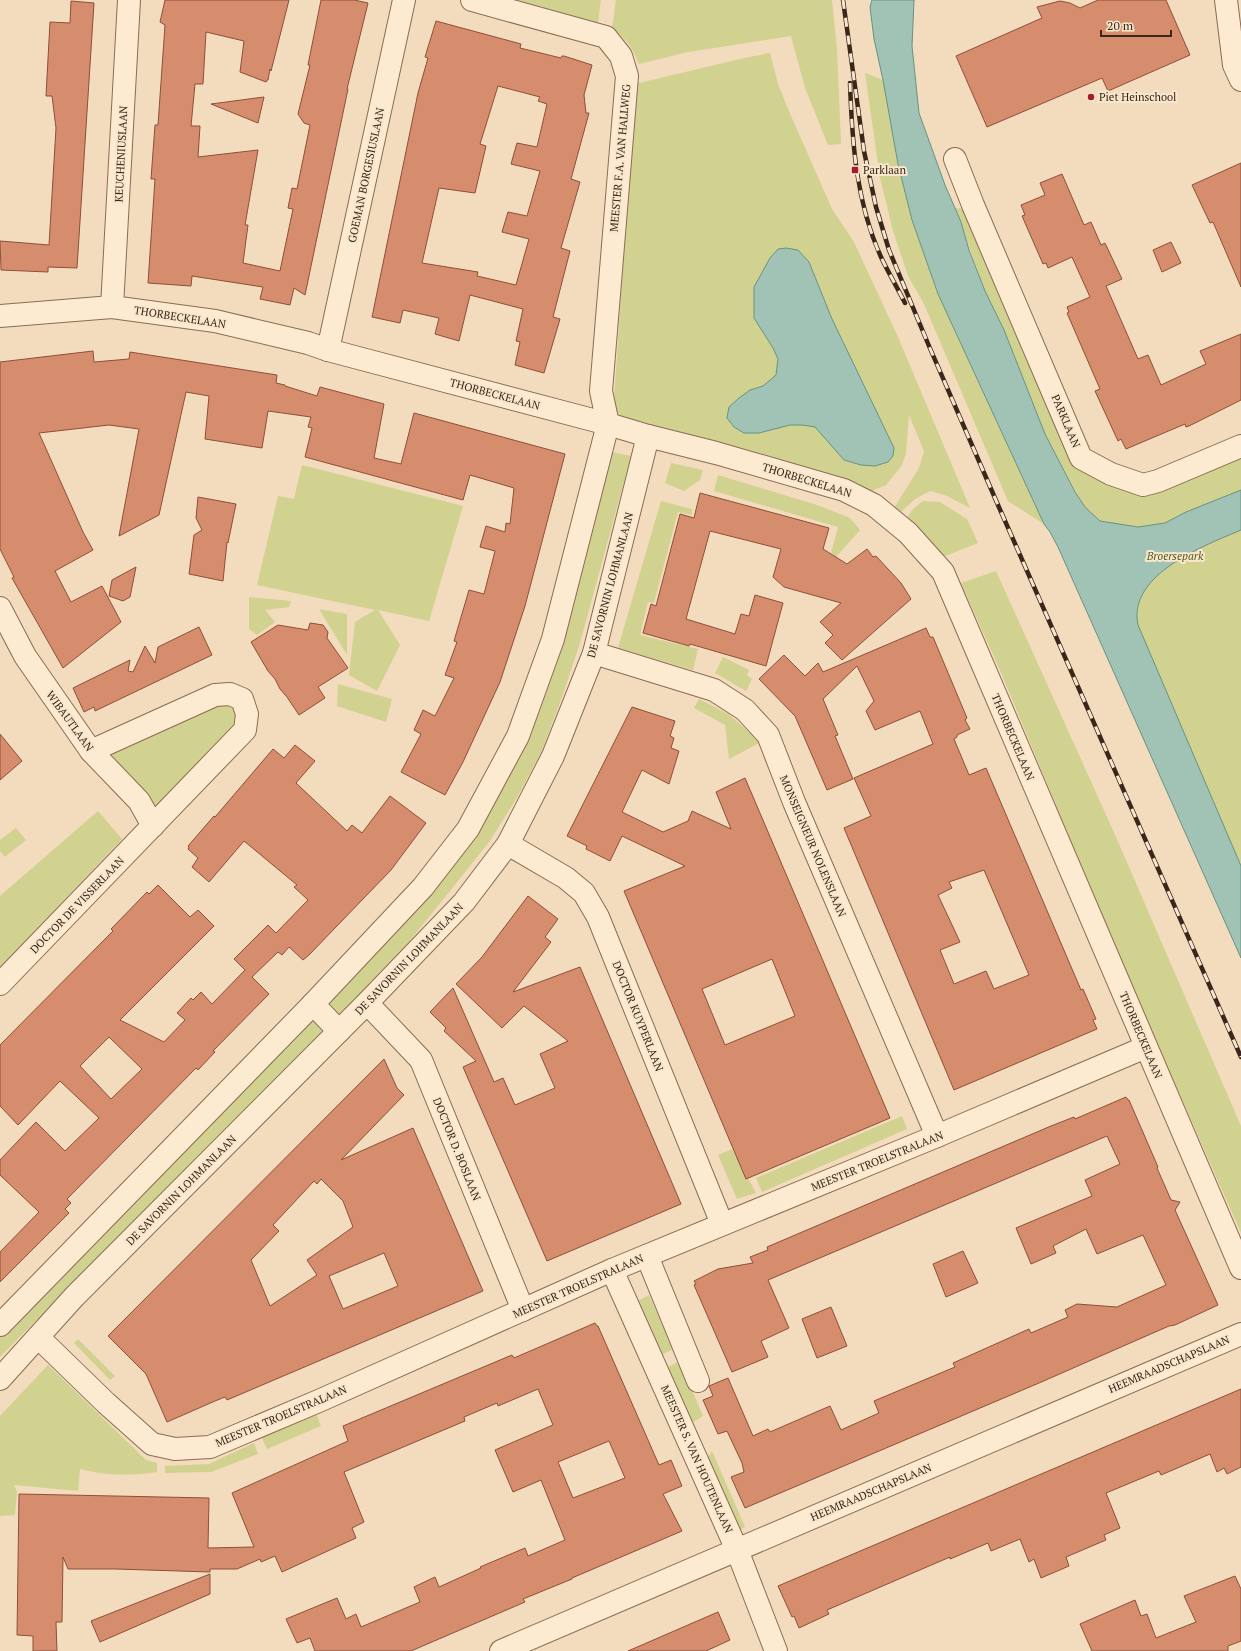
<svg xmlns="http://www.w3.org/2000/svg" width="1241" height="1651" font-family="'PT Serif',serif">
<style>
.green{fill:#d1d190;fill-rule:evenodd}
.water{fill:#a1c3b5;stroke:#679282}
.building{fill:#d58d6e;stroke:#8e4f37;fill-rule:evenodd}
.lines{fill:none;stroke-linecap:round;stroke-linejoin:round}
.minor-casing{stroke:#8c6b54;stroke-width:24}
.minor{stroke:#fcead1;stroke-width:22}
.rail-casing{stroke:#3a261a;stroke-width:4.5}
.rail{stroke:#f9e7cd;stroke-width:3;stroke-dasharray:9;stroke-linecap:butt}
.poi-dot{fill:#a11e2e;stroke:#f9e7cd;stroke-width:1.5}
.labels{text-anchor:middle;stroke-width:4;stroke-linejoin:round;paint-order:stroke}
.poi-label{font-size:11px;fill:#3a261a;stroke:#f9e7cd;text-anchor:start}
.street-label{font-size:11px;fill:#3a261a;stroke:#f9e7cd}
.park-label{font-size:11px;font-style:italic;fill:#51581f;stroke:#f9e7cd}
</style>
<rect width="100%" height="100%" fill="#f2dcbd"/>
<g class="green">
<path d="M507,0h94l-3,23z"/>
<path d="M616,0h216l5,49 4,95 -13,1 -23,-57 -14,-52 -103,16 -49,12c-7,-17 -12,-25 -27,-35z"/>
<path d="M770,53l8,31 10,25 44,100 22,33 44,95 72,171 -25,-13 -15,-4 -15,8 -15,14 -6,-5 25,-40 5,-17 -15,-36 -3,38 -4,12 -16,20 -17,7 -10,-8 -31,-10 -207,-58 -5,-6 -2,-10 21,-316 109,-26zM798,250l11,12 23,57 62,129 -33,17 -17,-5 -29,-33 -13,-2h-12l-31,8 -25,-6 -7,-9 2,-11 21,-17 13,-4 13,-11 2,-16 -5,-11 -19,-30z"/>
<path d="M865,73l18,7 15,84 14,56 26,74 106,230 -36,-23 -84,-197 -16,-28 -15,-45 -13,-53z"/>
<path d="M955,208l15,1 109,258 61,27 101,-40v432l-160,-384 -36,-68 -41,-104 -19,-39z"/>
<path d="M612,452l19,4 -51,187 -18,54 -20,53 -24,46 -28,45 -82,102 -74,77 -334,337v-26l470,-494z"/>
<path d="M671,463l32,7 -3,10 -16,11 -19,-8z"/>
<path d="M302,465l161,41 -34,115 -51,-11 22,35 -23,46 -28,-16 6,-53 20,-12 -118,-25 21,-89 16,3z"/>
<path d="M718,475l99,30 33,13 10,12 -24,27 -5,-4 7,-26 -124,-36z"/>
<path d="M661,501l31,8v6l-14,-3 -24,91 -6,-1 -8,33 58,14 -5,21 -75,-22z"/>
<path d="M923,501l17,1 27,17 11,24 -35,14 -16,-20 -20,-20 7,-9z"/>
<path d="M996,571l120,266 125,289v107l-125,-283 -114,-275 -41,-92z"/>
<path d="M249,597l42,4 -2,6 -24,3 10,12 -18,13 -8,-6z"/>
<path d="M319,609l28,5v41z"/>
<path d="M723,657l26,13 -2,5 5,4 -6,12 -31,-18z"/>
<path d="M338,684l54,15 -6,23 -49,-16z"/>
<path d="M699,699l29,15 33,28 -32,17 -4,-34 -31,-17z"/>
<path d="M214,704l15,1 10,11 -8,18 -73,76 -47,-56z"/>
<path d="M98,811l24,28 -122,128v-71z"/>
<path d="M16,828l10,12 -21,17 -5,-6v-11z"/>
<path d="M902,1116l5,13 -145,63 -6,-14z"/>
<path d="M732,1149l24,44 -19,6 -19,-44z"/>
<path d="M649,1295l24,54 -13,7 -24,-54z"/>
<path d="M78,1339l37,37 -5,4 -36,-37z"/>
<path d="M680,1361l23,55 -13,8 -24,-56z"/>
<path d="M48,1365l98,95 11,3v9c-25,4 -52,4 -77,-3l-2,22 -64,-6 3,7 -2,23 -15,1v-100z"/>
<path d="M316,1414l5,12 -54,23 -5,-11z"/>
<path d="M254,1443l4,11 -47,18 -46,1v-7l44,-2z"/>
<path d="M712,1451l33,76 -7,4 -32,-72z"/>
</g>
<g class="water">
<path d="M872,0h42l-2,46 7,67 26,72 16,37 8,28 16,41 19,39 41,104 30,58 10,15 15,14 38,6 27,-4 21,-11 55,-22v40c-35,15 -114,44 -103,95l103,241v92l-183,-411 -8,-15 -6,-8 -106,-230 -26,-74 -14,-56 -15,-84 -9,-41 -4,-32z"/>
<path d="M786,248l12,2 11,12 23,57 62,129 -1,8 -5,6 -13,4 -14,-1 -17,-5 -29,-33 -13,-2h-12l-31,8h-15l-10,-6 -7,-9 2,-11 10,-9 11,-8 13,-4 13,-11 2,-16 -5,-11 -19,-30v-31l16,-29 8,-9z"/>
</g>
<g class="building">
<path d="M165,0h124l-18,71 -1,-2 -2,11h-1l-1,2 -26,-10 4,-31 -38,-9 -3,52h-8l-4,42h9l-2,31 60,-7 -13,75h3l-5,38 37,8 13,-62 -5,-1 4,-20 5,1 13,-64 -6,-2 -6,-9 12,-49h-2l13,-65h33l14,3 -21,86h1l-43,206 -11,-7 -4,17 -30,-6 3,-12 -71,-11 -1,10 -43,-3 7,-104h-4l4,-54h3l7,-100 -5,-3z"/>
<path d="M1098,0h68l24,55 -82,36 -6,-13 -115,49 -31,-71 86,-38 -5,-11 23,-6 10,2 10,5z"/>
<path d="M71,1l23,2 -17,265 -29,-1v5l-47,-2 -1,-29 49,4 7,-117 -4,-32h-6l4,-74 20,1z"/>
<path d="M436,21l85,23 -1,4 41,10 1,-2h2l28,9 -8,30 2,18h3l-18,66 9,3 -19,66 9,3 -17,66 7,2 -16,54 -29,-8 5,-23 -4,-1 7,-32 -53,-14 -11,46 -24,-7 4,-16 -36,-8 -3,13 -28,-6 46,-224 10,-35 -3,-1zM498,86l42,11 -2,4 9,3 -10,43 -20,-4 -6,21 29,7 -13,45 -19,-4 -6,20 27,7 -13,46 -39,-9 1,-4 -56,-9 17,-75 36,5 11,-47 -6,-2z"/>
<path d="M264,97l-6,26 -47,-19z"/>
<path d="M1241,163v124l-28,-65 -3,1 -18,-38z"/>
<path d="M1062,174l22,51 7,-3 10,23 4,-2 17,36 -16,7 32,73 10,-4 13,30 45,-21 -6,-13 41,-17v66l-52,26 -3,1 -1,-3 -59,25 -5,-10 -3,2 -23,-50 5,-2 -33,-76 2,-1 -2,-5 23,-10 -18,-40 -24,11 -2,-5 -3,1 -21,-48 3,-1 -4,-10 24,-10 -5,-12z"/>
<path d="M1171,242l10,21 -19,9 -9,-22z"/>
<path d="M93,351l1,11 35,-3 1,-7 147,23 -1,8 9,2v1l32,10 3,-9 64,17 -10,54 27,6 13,-51 151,41 -40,152 -25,76 -37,80 -18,33 -44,-23 20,-38 -7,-4 9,-20 12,6 19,-38 -9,-3 12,-33 -3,-1 15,-51 15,4 9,-35 2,-8 -15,-4 6,-21 19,6 1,-9 4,1 4,-36 -44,-13 -7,25 -158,-43 7,-29 -4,-1 3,-10 -43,-6 -6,37 -57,-9 4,-43 -23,-4 -27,123 -40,21 20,-107 -30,-4 -70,8 44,99 10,18 -38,21 16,31 31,-16 19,36 -58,46 -51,-90 2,-1 -14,-28v-187z"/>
<path d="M700,493l129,35 -6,21 24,15 20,-15 6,8 3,-1 25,27 10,16 -69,61 -17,-17 8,-8 -13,-13 21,-19 -57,-16 -11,-10 8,-28 -71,-18 -24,88 49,15 6,-20 8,2 6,-21 28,8 -17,63 -76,-22 -1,2 -46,-13 8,-29 5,2 24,-92 14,4z"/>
<path d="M198,497l38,7 -8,39 -1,-1 -4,39 -34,-7 5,-39 8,-5 -6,-12z"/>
<path d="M136,567l-6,30 -7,4 -14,-5 3,-16z"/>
<path d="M310,623l13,2 5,7 -1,6 21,30 -30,19 7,11 -26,17 -12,-18 -7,-8 -5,-10 -7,-8 -17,-29 27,-17 30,5z"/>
<path d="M199,627l13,28 -117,56 -1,-4 -10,5 -11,-24 57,-28 -2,11 5,1 12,-26 10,17 3,-16z"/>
<path d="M926,628l4,9h3l34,81 -2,2 5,9 -13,6v2l-3,2 15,36 17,-7 95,222 2,-1 13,30 -3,1 4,9 -143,61 -110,-262 27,-12 -17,-38 79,-34 -13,-33 -45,19 -9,-19 8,-10 -17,-35 -34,33 15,36 -3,1 18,43 -26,11 -32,-74 -36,-37 25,-24 21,21 13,-13 5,9zM984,870l45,105 -35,14 -8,-18 -32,13 -14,-34 20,-8 -22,-47 14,-7 -3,-6z"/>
<path d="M632,707l43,14 -5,15 4,2 -3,10 8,3 -10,33 -27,-14 -20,42 41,20 25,-11 4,-10 39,18 -15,-37 29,-14 145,340 -144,61 -122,-288 61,-25 -63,-30 -12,25 -24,-12 1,-3 -20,-10zM772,959l23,57 -70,29 -23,-56z"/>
<path d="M0,734l22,27 -22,19z"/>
<path d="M295,745l20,16 -19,22 51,48 5,-6 10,8 28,-37 36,27 -35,47 -82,85 -6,5 -14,-13 -7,8 -4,-3 -26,25 17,17 -56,57 2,1 -17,18 -2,-2 -129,131 4,4 -6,6 4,4 -69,69v-30l39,-40 -39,-37v-15l36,-38 29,29 34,-33 -39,-37 -42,44 -18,-19v-61l113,-114 -2,-2 36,-37 2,2 9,-9 32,32 8,-7 16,16 -94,94 44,22 21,-22 -8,-7 14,-15 2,2 8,-8 11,12 33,-34 -11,-11 34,-34 8,8 32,-33 -14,-13 3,-2 -53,-44 -35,41 -17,-15 6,-9 -10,-9 1,-2 -1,-1 26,-30 1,1 58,-68 11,9zM109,1037l33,32 -31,30 -31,-33z"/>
<path d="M528,896l30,23 -13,18 6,5 -38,50 67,-25 101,237 -134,57 -84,-194 13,-6 -32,-30 2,-3 -16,-16 23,-24 41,94 9,-4 12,27 40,-17 -15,-34 28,-13 -44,-35 -22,22 -46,-44 26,-27z"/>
<path d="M384,1059l13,29 7,7 -63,65 72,-32 70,163 -256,109 -2,-3 -10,4 -48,21 -21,-48 -38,-38zM321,1179l22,22 10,26 -46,33 10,15 -47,31 -19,-46 28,-29 -6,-6 41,-44 3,3zM384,1253l14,33 -55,23 -14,-33z"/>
<path d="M1126,1097l2,3h1l29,67 -1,1 14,32 9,2 -5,8 43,95 -43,20 -6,1 -130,57 -294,125 -14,-31 13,-5 -2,-9 -15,-32 -9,3 -15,-34 10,-4 -4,-10 19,-8 25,58 15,-7 2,3 60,-26 11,24 38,-17 -5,-12 81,-34 -2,-4 76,-34 2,4 37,-16 -3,-7 12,-6 40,3 49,-22 -23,-50 -46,19 -11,-25 -33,17 3,7 -25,11 -15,-36 76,-32 -7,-16 35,-16 -13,-28 -339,144 21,48 -28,13 7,16 -36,15 -38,-87 2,-1 -2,-3 24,-12 35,-6 -3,-6 18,-7 -1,-3 284,-121 23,-9 1,2z"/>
<path d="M963,1251l15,32 -32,14 -13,-33z"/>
<path d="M831,1307l16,39 -30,12 -15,-39z"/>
<path d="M595,1323l2,3h1l61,139 12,-5 11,26 -19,8 19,37 -110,47v1l-49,20 2,3 -114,49h-96l-5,-13 -13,5 -11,-24 51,-21 9,21 10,-5 5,13 59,-25 -6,-15 21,-10 4,10 42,-19 -1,-1 45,-19 3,8 37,-16 -24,-60 -28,12 -18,-42 58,-25 -15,-36 -40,17 -1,-3 -33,14 1,4 -121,51 20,50 -12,6 4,10 -74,34 -7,-16 -14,6 -1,-3 -23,10h-27v3l-94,-3h-48l-5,-12 -1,65h-6l1,29h-24v-15l-16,-1 2,-141 190,4 -1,50 46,-1 -22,-54 116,-52 -5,-15 169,-71 2,3zM609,1441l16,37 -52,20 -15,-36z"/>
<path d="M1241,1389v78l-14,7 -3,-6 -7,4 -7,-18 -49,21 -2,-4 -53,22 14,35 -16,7 2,5 -40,17 3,9 -28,12 -7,-19 -5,3 -9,-23 -29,12 -3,-8 -38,16v-2l-123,53 2,4 -30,14 -5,-12 -2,1 -14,-31z"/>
<path d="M210,1574v20l-110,48 -9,-21z"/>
<path d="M1235,1576l6,13v52l-13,5v5h-136l-12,-27 55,-24 6,16 6,-2 9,24 40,-16 -12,-26z"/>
<path d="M718,1612l12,28 -24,11h-78z"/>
</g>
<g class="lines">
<g class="minor-casing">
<g id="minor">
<path d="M1226,0l8,65 7,15"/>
<path d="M955,159l18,46 108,253 30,16 32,11 15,-4 83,-35"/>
<path d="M112,307l17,-307"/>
<path d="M0,316l112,-9 103,14 93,22 20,7 280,74 40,12 68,17 128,37 30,15 34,28 35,39 298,696"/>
<path d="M328,350l76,-350"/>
<path d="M0,608l25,48 66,95 48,50 14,25"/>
<path d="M594,653l120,37 31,20 23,25 26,67 143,334"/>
<path d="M508,844l58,34 18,15 14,24 124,307"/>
<path d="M0,984l245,-254 2,-16 -5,-15 -12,-5 -15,1 -124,56"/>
<path d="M367,1003l54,57 102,250"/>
<path d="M313,1004l26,27"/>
<path d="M647,1256l51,125"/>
<path d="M612,1270l125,280 39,101"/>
<path d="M0,1325l313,-321 110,-117 45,-58 50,-93 35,-97 55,-215 -7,-33 26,-315 -6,-20 -15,-19 -134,-37"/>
<path d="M38,1337l68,66 46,41 23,5 35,-2 111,-47 291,-130 325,-134 209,-89"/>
<path d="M0,1379l74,-82 293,-294 97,-101 44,-58 45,-88 41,-103 54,-217"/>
<path d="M501,1651l740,-317"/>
</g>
</g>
<use href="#minor" class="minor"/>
<g class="rail-casing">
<g id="rail">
<path d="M843,0l21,151 12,56 13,43 40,96 69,159 243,552"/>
<path d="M850,83c2,58 6,119 31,174 7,15 16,30 24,46"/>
</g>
</g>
<use href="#rail" class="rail"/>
</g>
<g class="poi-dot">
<circle cx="1091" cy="97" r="4"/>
<rect x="851" y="166" width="8" height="8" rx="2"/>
</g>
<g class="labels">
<g class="poi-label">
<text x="1099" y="101">Piet Heinschool</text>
<text x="863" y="174">Parklaan</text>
</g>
<g class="street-label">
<text transform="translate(121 154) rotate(-87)" y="4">KEUCHENIUSLAAN</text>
<text transform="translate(620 158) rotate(-85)" y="4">MEESTER F.A. VAN HALLWEG</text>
<text transform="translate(366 175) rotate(-78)" y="4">GOEMAN BORGESIUSLAAN</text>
<text transform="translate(180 317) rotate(9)" y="4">THORBECKELAAN</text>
<text transform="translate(495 394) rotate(15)" y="4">THORBECKELAAN</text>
<text transform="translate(1066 421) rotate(67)" y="4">PARKLAAN</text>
<text transform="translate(807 480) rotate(17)" y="4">THORBECKELAAN</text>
<text transform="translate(610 585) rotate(-75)" y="4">DE SAVORNIN LOHMANLAAN</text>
<text transform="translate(70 721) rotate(54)" y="4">WIBAUTLAAN</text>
<text transform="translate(1013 737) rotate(67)" y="4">THORBECKELAAN</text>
<text transform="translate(813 846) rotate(67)" y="4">MONSEIGNEUR NOLENSLAAN</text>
<text transform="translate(77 905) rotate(-46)" y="4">DOCTOR DE VISSERLAAN</text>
<text transform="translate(409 959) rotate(-46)" y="4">DE SAVORNIN LOHMANLAAN</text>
<text transform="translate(638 1016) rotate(68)" y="4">DOCTOR KUYPERLAAN</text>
<text transform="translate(1141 1035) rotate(67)" y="4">THORBECKELAAN</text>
<text transform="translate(457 1149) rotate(68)" y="4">DOCTOR D. BOSLAAN</text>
<text transform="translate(877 1161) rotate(-22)" y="4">MEESTER TROELSTRALAAN</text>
<text transform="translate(181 1190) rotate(-45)" y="4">DE SAVORNIN LOHMANLAAN</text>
<text transform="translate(578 1286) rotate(-24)" y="4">MEESTER TROELSTRALAAN</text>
<text transform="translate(1169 1364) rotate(-23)" y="4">HEEMRAADSCHAPSLAAN</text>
<text transform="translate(281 1416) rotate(-23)" y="4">MEESTER TROELSTRALAAN</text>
<text transform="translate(697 1459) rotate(66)" y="4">MEESTER S. VAN HOUTENLAAN</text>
<text transform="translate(871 1492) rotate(-23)" y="4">HEEMRAADSCHAPSLAAN</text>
</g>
<g class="park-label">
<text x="1175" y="560">Broersepark</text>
</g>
</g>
<path d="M1101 30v6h70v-6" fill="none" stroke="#3a261a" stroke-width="2"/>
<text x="1107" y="30" font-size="12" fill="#3a261a" stroke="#f9e7cd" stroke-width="3" paint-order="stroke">20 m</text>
</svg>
